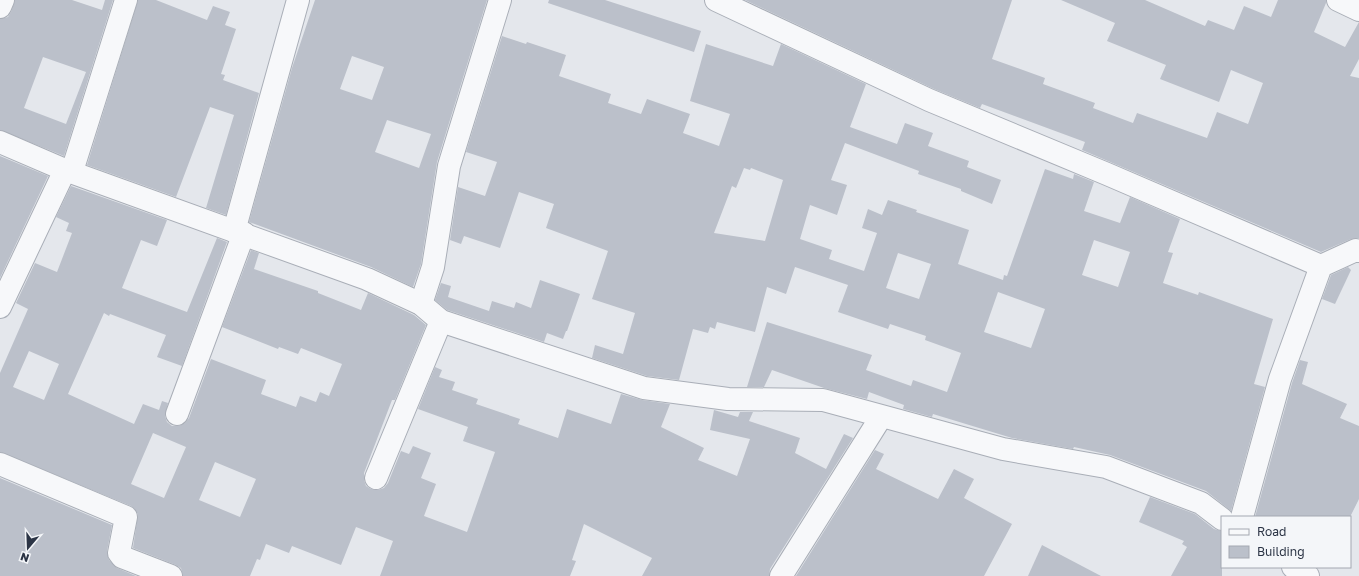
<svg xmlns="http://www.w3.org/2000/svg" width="1359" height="576" font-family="'Golos Text',sans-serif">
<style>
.building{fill:#bbc0ca;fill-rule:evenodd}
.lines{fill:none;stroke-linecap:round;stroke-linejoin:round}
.minor-casing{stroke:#a9aeb7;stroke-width:24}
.minor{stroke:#f7f8fa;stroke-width:22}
</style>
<rect width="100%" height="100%" fill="#e4e7ec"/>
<g class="building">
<path d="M15,0h57l30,10 3,-10h8l-49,156 -64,-26v-111l8,-2 3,-5zM43,57l43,15 -20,52 -42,-16z"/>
<path d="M138,0h18l51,20 6,-14 17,6 -5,13 11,4 -15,45 4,1 -2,5 36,13 -33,122 -20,-7 28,-93 -24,-8 -34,90 -89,-32z"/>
<path d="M315,0h172l-50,162 -16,102 -8,23 -42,-20 -122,-45 43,-154zM352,56l32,11 -12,33 -32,-11zM387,120l44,14 -12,34 -44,-16z"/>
<path d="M549,0h56l96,31 -7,21 -146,-49z"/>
<path d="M745,0h267l-20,59 53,19 -2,6 52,19 -2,5 40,15 4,-10 70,25 10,-26 31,12 15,-41 -32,-13 -12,32 -59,-23 6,-14 -59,-24 8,-18 -54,-23h84l60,26 3,-6 26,10 10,-24 27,11 7,-17h48v3l-12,29 31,15 14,-25v37l-9,17 9,2v160l-8,1 -30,13 -239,-102 3,-8 -103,-38 -2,4 -46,-19z"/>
<path d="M502,36l24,8 1,-2 39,13 -7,21 52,18 -3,9 33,11 6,-15 43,15 -7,19 36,13 11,-32 -40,-13 16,-57 67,22 8,-22 85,40 -16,43 47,17 8,-21 28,10 -5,13 41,15 -2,6 34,13 -9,24 -31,-13v-2l-43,-15 1,-3 -74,-28 -14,37 16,5 -10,30 -27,-10 -10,34 32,11 -3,9 35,12 13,-38 -15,-5 6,-19 14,6 6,-15 29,10 -1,2 53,18 -11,34 45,16 1,-5 3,1 38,-107 28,10 1,-5 20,8 -10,29 36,12 10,-26 50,22 -12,33 5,1 -10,30 35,12 1,-3 74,27 -19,65 11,3 -34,124 -25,-20 -96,-36 -36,-8 -1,2 -61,-11 -79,-24 -1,3 -29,-8 1,-4 -35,-13 -2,7 -43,-11 -52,-18 -8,17h-17l20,-65 105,33 -6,15 45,16 2,-6 34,12 14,-39 -36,-13 1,-4 -36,-12 -2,5 -50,-17 10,-27 -53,-18 -9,27 -19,-7 -12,45 -38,-10 -2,7 -5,-2 -2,6 -15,-4 -14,51 -32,-4 -55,-18 3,-13 28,9 12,-41 -43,-14 16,-48 -62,-23 8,-24 -35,-12 -19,56 -36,-12 -3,8 -11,-4 8,-53 27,9 12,-34 -31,-10zM744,168l6,2 1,-2 32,12 -18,61 -51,-8 18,-47 4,2zM1094,240l36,12 -12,35 -36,-12zM898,253l33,11 -12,35 -33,-11zM998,292l47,17 -14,39 -47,-16z"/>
<path d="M0,156l48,20 -48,102z"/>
<path d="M71,186l96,34 -10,26 -16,-6 -19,48 65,24 30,-74 10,4 -45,124 -25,-9 9,-22 -56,-21 -1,2 -5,-3 -36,81 66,30 9,-20 16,6 3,-9 6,2 -3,13 2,6 5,4h7l6,-3 4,-5 22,-59 55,21 -5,14 35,13 4,-11 16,6 4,-10 9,4 13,-32 -41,-16 -3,6 -19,-7 -1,2 -56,-22 29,-77 8,3 -5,16 64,22v2l43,17 7,-17 46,22 12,10 -31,75h-3l-28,73v7l2,6 5,3 7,1 6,-2 4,-5 13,-32 8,3 4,-8 18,7 -10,25 15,6 -12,32 43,16 28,-80 -32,-11 5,-14 -50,-18 17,-42 7,3 -3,7 16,5 -3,8 26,9 -2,5 44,15 -2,5 40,14 9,-29 44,15 10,-30 21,6 28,4 -9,23 43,21 -6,12 39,16 13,-37 -40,-9 4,-20 24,7 2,-5h13l-4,9 51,17 -5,15 31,16 18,-35 9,4 -83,131 -1,7h-127l10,-18 -68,-34 -12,36 4,1 -6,15h-190l13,-35 -37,-14 -15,38 -49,-19 -3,7 -23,-9 -6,16 -3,-1 -7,17h-67l-2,-8 -5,-3 -43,-17 5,-34 -7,-8 -131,-54v-79l28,-64 -12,-6 19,-40 22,9 15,-39 -6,-2 3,-8 -13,-6zM29,351l30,13 -15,36 -31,-13zM153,433l33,14 -22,51 -33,-14zM215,462l41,17 -16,38 -41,-17z"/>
<path d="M1348,267l3,3 -16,34 -13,-5 9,-24z"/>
<path d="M540,280l40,14 -13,37h-1l-3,8 -16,-6 -3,9 -97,-32 -12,-10 6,-17 10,3 -3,11 41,14 3,-10 22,7 2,-6 15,6z"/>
<path d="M1300,360l8,2 -6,22 45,20 -7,14 19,8v73l-9,18h-95l37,-134z"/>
<path d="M875,450l9,4 -8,15 62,30 16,-30 20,10 -10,19 48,26 -28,52h-188z"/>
<path d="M0,478l112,47 -5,26 2,9 8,8 19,8h-136z"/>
<path d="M1150,497l45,17 19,15 8,2v45h-51l16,-29 -5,-3 2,-3 -45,-19z"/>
<path d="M1042,545l59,31h-73z"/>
</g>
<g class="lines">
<g class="minor-casing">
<g id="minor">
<path d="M716,0l213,100 178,74 214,92"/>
<path d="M1338,0l21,10"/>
<path d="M0,7l3,-7"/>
<path d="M0,142l65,28 302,109 54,25 20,17 203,67 84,11 95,1 180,49 103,18 95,36 21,16"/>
<path d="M234,231l64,-231"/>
<path d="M421,304l12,-37 16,-101 51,-166"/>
<path d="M0,307l65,-137 9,-5 52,-165"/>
<path d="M177,414l67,-181"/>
<path d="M0,464l126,53 -7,36 3,4 49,19"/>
<path d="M376,478l65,-157"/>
<path d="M1242,517l38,-138 41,-113 35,-16 3,1"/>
<path d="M1293,567l15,9"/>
<path d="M781,576l100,-159"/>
</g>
</g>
<use href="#minor" class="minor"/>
</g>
<rect x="1221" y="516" width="130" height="52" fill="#f4f6f9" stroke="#a4a8b1"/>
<rect x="1229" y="529" width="20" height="6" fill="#f7f8fa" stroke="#a4a8b1"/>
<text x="1257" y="536" font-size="12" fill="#2b3445">Road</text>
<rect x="1229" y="546" width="20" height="12" fill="#bbc0ca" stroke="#a4a8b1"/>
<text x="1257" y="556" font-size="12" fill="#2b3445">Building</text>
<g transform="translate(28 548) rotate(199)" stroke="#f4f6f9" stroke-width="3" paint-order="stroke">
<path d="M0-3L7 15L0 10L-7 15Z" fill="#2b3445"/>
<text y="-6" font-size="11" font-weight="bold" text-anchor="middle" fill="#2b3445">N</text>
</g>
</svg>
